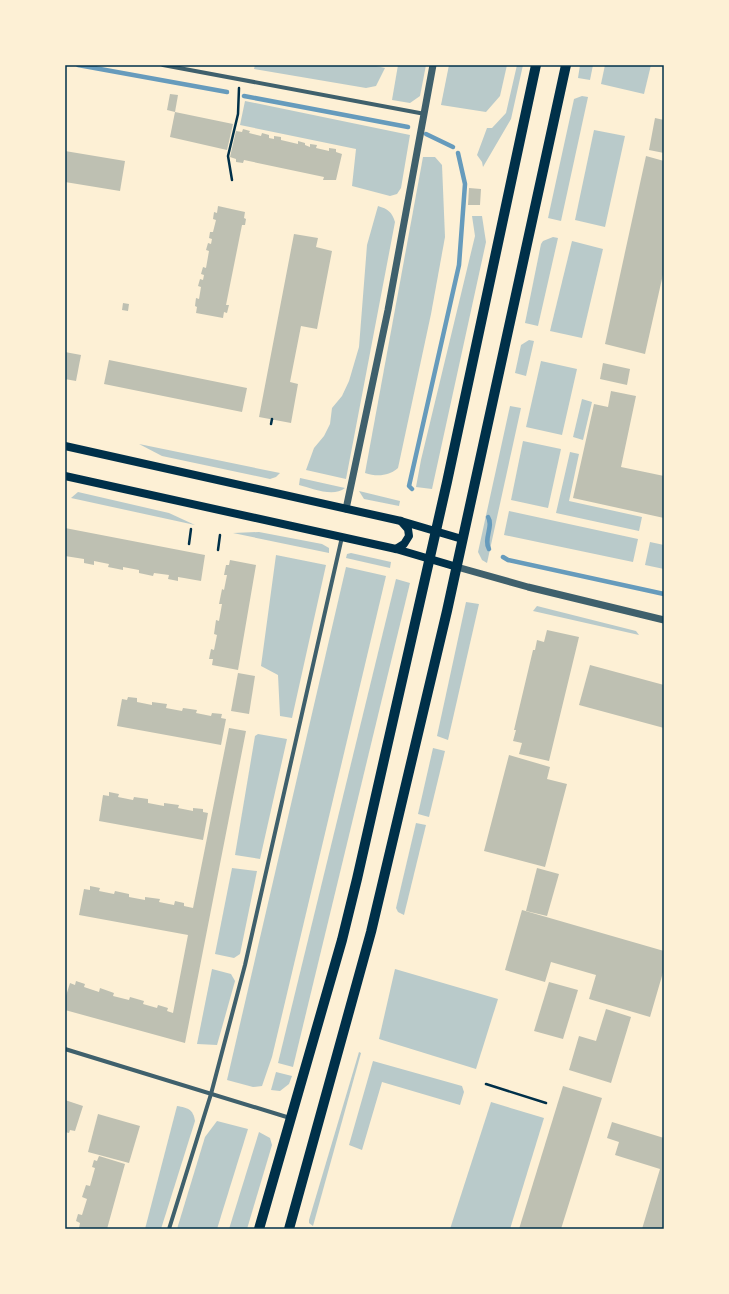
<svg xmlns="http://www.w3.org/2000/svg" width="729" height="1294" font-family="Mulish,sans-serif">
<style>
.green{fill:#b9caca}
.lines{fill:none;stroke-linecap:round;stroke-linejoin:round}
.stream{stroke:#669bbc;stroke-width:4.5}
.building{fill:#bec0b2}
.path{stroke:#003049;stroke-width:2.5}
.minor{stroke:#3f606c;stroke-width:4}
.tertiary{stroke:#3f606c;stroke-width:7}
.secondary{stroke:#003049;stroke-width:8}
.primary{stroke:#003049;stroke-width:10}
.neatline{fill:none;stroke:#003049;stroke-width:1.5}
</style>
<rect width="100%" height="100%" fill="#fdf0d5"/>
<g class="green">
<path d="M255,65h117l13,3 -9,18 -10,2 -112,-19z"/>
<path d="M398,65h28l-6,31 -10,7 -18,-3z"/>
<path d="M449,65h58l-7,31 -14,16 -45,-7z"/>
<path d="M517,65h6l-12,54 -28,48 -1,-5 -5,-7 10,-27h5l14,-15z"/>
<path d="M580,65h13l-3,15 -12,-2z"/>
<path d="M605,65h46l-7,29 -43,-10z"/>
<path d="M582,96l6,1 -27,124 -13,-3 26,-119z"/>
<path d="M245,101l165,34 -9,53 -4,6 -7,2 -38,-10 4,-37 -116,-24z"/>
<path d="M594,130l31,6 -20,91 -30,-7z"/>
<path d="M423,157h12l7,8 3,72 -14,77 -33,154c-9,8 -21,9 -33,5z"/>
<path d="M378,206c10,3 14,6 17,16l-49,257 -40,-9 8,-22 10,-12 6,-12 2,-16 10,-12 7,-15 10,-34 8,-102z"/>
<path d="M472,216h10l4,26 -54,247 -16,-2 5,-27 54,-224z"/>
<path d="M553,237l5,1 -20,88 -13,-3 16,-79 2,-3z"/>
<path d="M572,241l31,8 -21,89 -32,-7z"/>
<path d="M529,340l5,1 -8,35 -11,-3 6,-28z"/>
<path d="M541,361l36,8 -15,66 -36,-8z"/>
<path d="M582,399l10,3 -9,38 -10,-3z"/>
<path d="M510,406l11,2 -34,155 -5,-3 -4,-8z"/>
<path d="M523,441l38,8 -13,59 -37,-8z"/>
<path d="M139,444l141,29 -4,4 -6,2 -108,-23z"/>
<path d="M570,452l9,2 -10,47 73,16 -3,14 -83,-18z"/>
<path d="M300,478l45,10c-12,10 -33,0 -46,-3z"/>
<path d="M359,491l41,10 -1,5 -35,-7z"/>
<path d="M78,492l91,21 26,12 -124,-27z"/>
<path d="M509,511l129,28 -5,23 -129,-27z"/>
<path d="M259,532l63,12 7,4v5l-96,-20z"/>
<path d="M650,542l14,3v24l-19,-4z"/>
<path d="M351,553l40,9 -1,6 -44,-10 1,-4z"/>
<path d="M276,555l50,10 -34,153 -12,-2 -2,-41 -17,-9z"/>
<path d="M346,567l40,9 -114,481 -10,29 -9,1 -26,-7z"/>
<path d="M396,579l14,4 -117,484 -15,-4z"/>
<path d="M466,602l13,2 -31,136 -11,-4z"/>
<path d="M537,606l99,25 3,4 -106,-24z"/>
<path d="M258,734l29,5 -27,120 -25,-4 20,-119z"/>
<path d="M433,748l12,3 -16,66 -11,-3z"/>
<path d="M416,823l10,2 -22,90 -6,-3 -2,-4z"/>
<path d="M232,868l25,3 -17,83 -6,4 -19,-4z"/>
<path d="M212,969l19,5 4,7 -18,64 -20,-1z"/>
<path d="M395,969l103,30 -22,70 -97,-30z"/>
<path d="M359,1052l2,1 -48,173 -4,-3v-3z"/>
<path d="M373,1061l89,25 2,6 -4,13 -78,-23 -20,68 -13,-5z"/>
<path d="M276,1072l16,4 -3,8 -9,7 -9,-1z"/>
<path d="M491,1102l53,16 -34,111h-60z"/>
<path d="M177,1106c11,2 16,3 18,15l-34,108h-16z"/>
<path d="M217,1121l31,8 -31,100h-40l28,-92z"/>
<path d="M259,1132l11,6 2,7 -25,84h-18z"/>
</g>
<g class="lines">
<g class="stream">
<path d="M78,65l149,27"/>
<path d="M244,96l164,31"/>
<path d="M426,134l27,13"/>
<path d="M412,489l-3,-3 50,-221 6,-81 -7,-31"/>
<path d="M488,517c6,9 -5,22 1,32"/>
<path d="M503,557l5,3 156,34"/>
</g>
</g>
<g class="building">
<path d="M170,94l8,1 -3,17 -8,-2z"/>
<path d="M175,112l58,12 -6,26 -57,-13z"/>
<path d="M655,118l9,2v33l-15,-3z"/>
<path d="M243,129l7,2 -1,2 12,3 1,-3 7,2v3l5,1v-3l7,1v3l17,4v-3l7,2v2l5,2v-3l7,1 -1,3 13,3v-3l7,1v3l6,2 -6,26h-13l1,-3 -80,-17 -1,3 -7,-1v-3l-6,-2 6,-26 6,1z"/>
<path d="M65,151l60,10 -5,30 -55,-9z"/>
<path d="M646,156l18,5v109l-19,84 -40,-10z"/>
<path d="M469,188l12,1 -1,16h-12z"/>
<path d="M218,206l27,6 -1,6 2,1 -1,6h-3l-16,80h3l-2,8 -3,-1 -1,6 -27,-5 1,-6 -2,-1 1,-8 3,1 2,-12 -3,-1 2,-7 3,1 1,-5 -3,-1 2,-7 3,1 3,-17 -3,-1 2,-7 3,1 1,-5 -3,-1 1,-6h3l3,-12 -3,-1 1,-7 3,1z"/>
<path d="M294,234l24,4 -2,9 16,4 -15,78 -16,-3 -11,56 8,2 -7,39 -32,-6z"/>
<path d="M123,303l6,1 -1,7 -6,-1z"/>
<path d="M65,352l16,3 -5,26 -11,-2z"/>
<path d="M109,360l138,28 -5,24 -138,-28z"/>
<path d="M603,363l27,6 -3,16 -27,-6z"/>
<path d="M611,391l25,5 -15,71 43,9v42l-91,-20 21,-94 14,3z"/>
<path d="M65,528l140,27 -4,26 -17,-3 -6,-1v4l-10,-2 1,-4 -15,-2 -1,3 -14,-3v-3l-16,-3v3l-15,-3 1,-3 -15,-3v4l-10,-2v-4l-19,-3z"/>
<path d="M230,560l26,5 -18,105 -26,-5 1,-6h-4l2,-10 3,1 3,-15 -3,-1 2,-14 3,1 3,-17h-3l3,-15 2,1 3,-15h-3l2,-10h3z"/>
<path d="M547,630l32,7 -30,124 -30,-7 3,-11 -9,-2 3,-11h-2l19,-80h2l2,-10 7,2z"/>
<path d="M590,665l74,20v43l-85,-23z"/>
<path d="M238,673l17,3 -6,38 -18,-3z"/>
<path d="M128,697l9,1v4l15,3v-3l15,2 -1,4 16,3 1,-3 14,2 -1,3 15,3 1,-3 10,1 -1,4 5,1 -5,26 -104,-19 5,-27 5,1z"/>
<path d="M229,728l17,3 -61,312 -120,-33v-11l5,-16 5,2 1,-4 9,3 -1,3 15,5 1,-4 14,5 -1,3 16,4 1,-3 14,4 -1,3 14,4 1,-3 10,3 -1,3 6,2 15,-78 -109,-20 5,-26 6,1v-4l10,2 -1,3 15,3 1,-3 14,3v3l16,3v-3l15,2 -1,3 15,3 1,-4 9,2v3l9,2z"/>
<path d="M509,755l41,12 -3,12 20,5 -22,83 -61,-16z"/>
<path d="M109,792l10,2 -1,3 15,3 1,-3 14,2v4l16,3v-3l15,2 -1,3 15,3v-3l10,1v3l5,1 -5,27 -104,-19 4,-26 6,1z"/>
<path d="M537,868l22,6 -12,42 -21,-5z"/>
<path d="M522,910l142,41v18l-14,48 -61,-18 7,-24 -45,-13 -6,20 -40,-12z"/>
<path d="M549,982l29,8 -15,49 -29,-8z"/>
<path d="M606,1009l25,8 -20,66 -42,-13 10,-34 17,5z"/>
<path d="M563,1086l39,12 -41,131h-42z"/>
<path d="M65,1100l18,6 -8,25 -5,-1 -1,3 -4,-1z"/>
<path d="M98,1114l42,12 -11,37 -41,-11z"/>
<path d="M612,1122l52,16v91h-22l18,-60 -45,-14 4,-13 -12,-4z"/>
<path d="M99,1156l26,8 -18,65h-23l-5,-1 1,-5 -4,-2 2,-7 4,1 5,-16 -5,-2 4,-12 4,1 5,-18 -3,-1 2,-7 3,1z"/>
</g>
<g class="lines">
<g class="path">
<path d="M232,180l-4,-24 10,-42 1,-26"/>
<path d="M271,424l1,-5"/>
<path d="M189,544l2,-15"/>
<path d="M218,550l2,-15"/>
<path d="M486,1084l60,19"/>
</g>
<g class="minor">
<path d="M163,65l262,49"/>
<path d="M65,1049l225,69"/>
<path d="M169,1229l42,-135 34,-129 97,-428"/>
</g>
<g class="tertiary">
<path d="M346,509l42,-199 45,-245"/>
<path d="M457,567l71,20 136,33"/>
</g>
<g class="secondary">
<path d="M65,446l336,75 61,18"/>
<path d="M65,476l331,73 61,18"/>
<path d="M396,549l8,-5 5,-8 -1,-7 -7,-8"/>
</g>
<g class="primary">
<path d="M259,1229l83,-289 15,-61 90,-397 89,-417"/>
<path d="M289,1229l82,-297 76,-321 119,-546"/>
</g>
</g>
<rect width="729" height="1294" fill="none" stroke="#fdf0d5" stroke-width="132"/>
<rect x="66" y="66" width="597" height="1162" class="neatline"/>
</svg>
